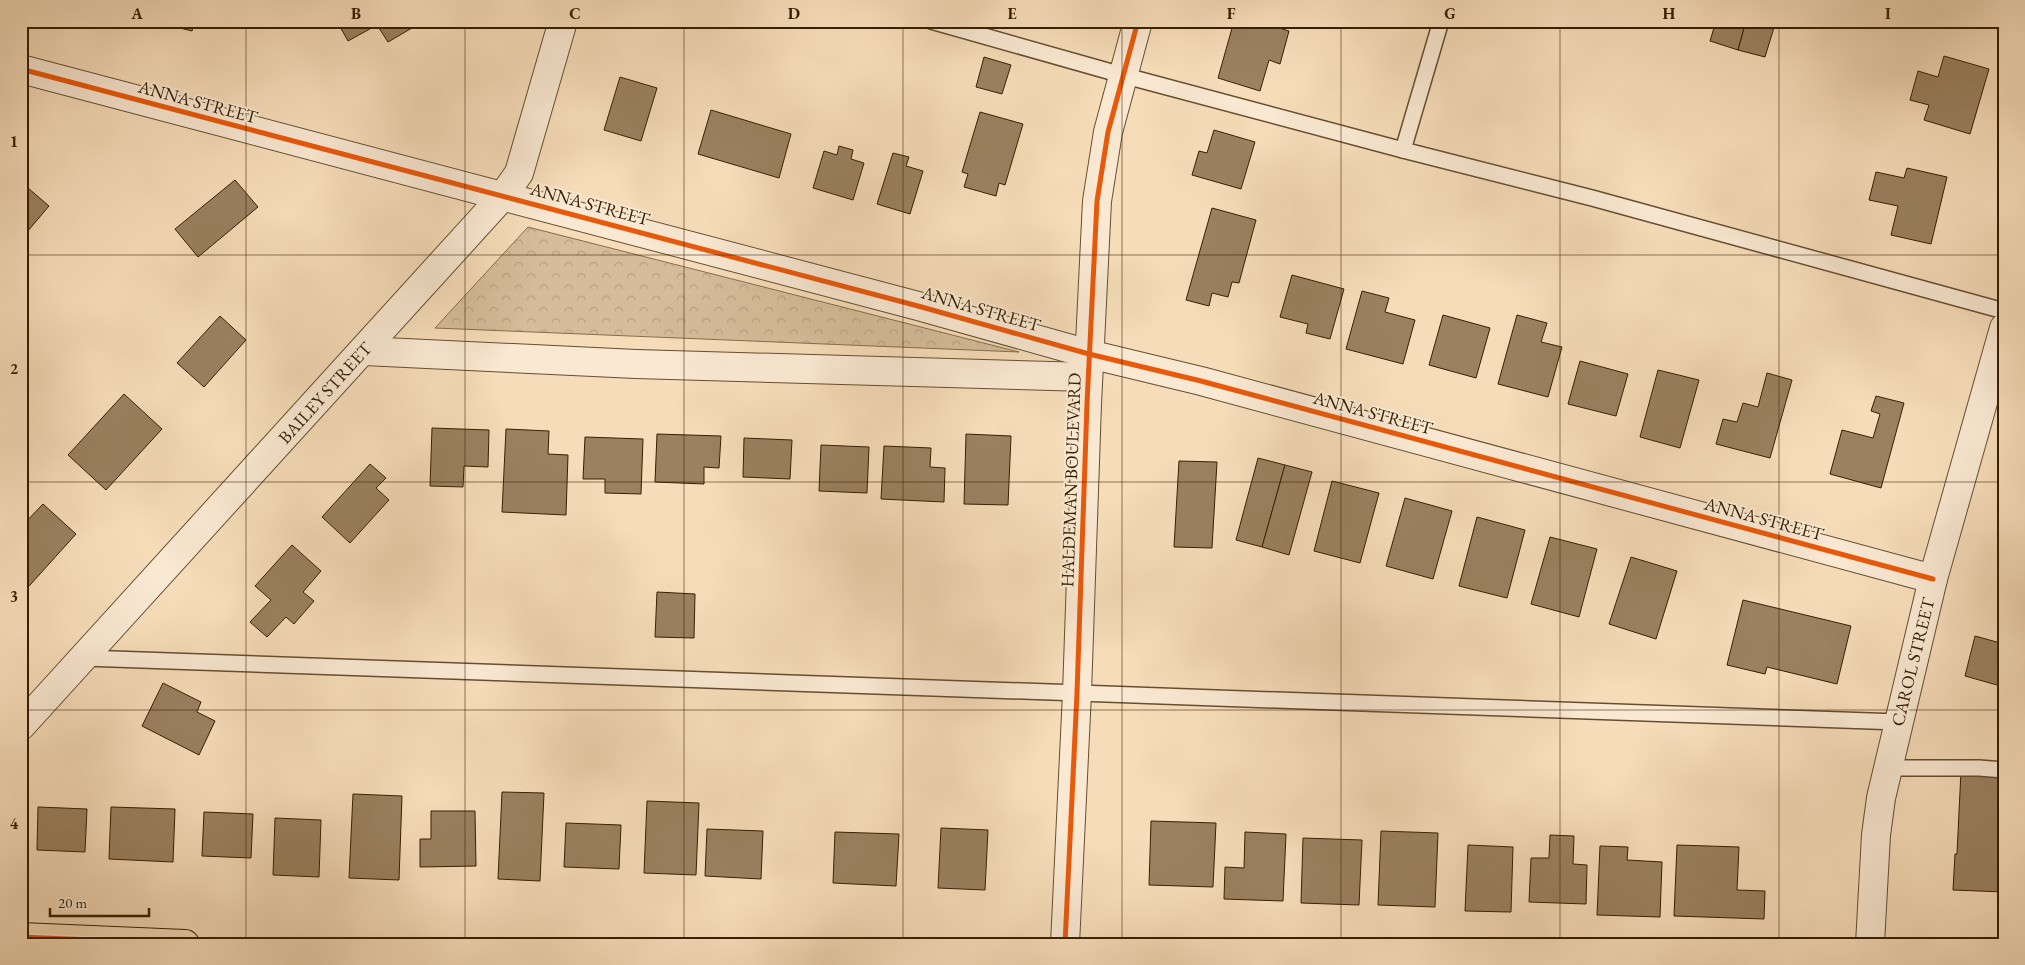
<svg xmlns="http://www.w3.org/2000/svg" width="2025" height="965" font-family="'EB Garamond',serif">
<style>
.park{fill:url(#park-crowns);stroke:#866e4d}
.building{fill:#9a8160;stroke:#361f00}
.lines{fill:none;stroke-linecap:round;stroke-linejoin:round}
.service-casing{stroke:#664e2e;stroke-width:18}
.minor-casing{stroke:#664e2e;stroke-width:30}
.primary-casing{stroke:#361f00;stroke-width:30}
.service{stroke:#f9e8d2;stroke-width:15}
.minor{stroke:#f9e8d2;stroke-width:28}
.primary{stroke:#f6dcb9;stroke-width:28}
.cycleway-casing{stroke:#f9e8d2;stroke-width:8}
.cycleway{stroke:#e8590c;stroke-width:5}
.grid{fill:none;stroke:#361f00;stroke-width:1;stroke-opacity:0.55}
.labels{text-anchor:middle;stroke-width:4;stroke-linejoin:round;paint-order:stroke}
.street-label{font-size:18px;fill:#361f00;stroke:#f9e8d2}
.neatline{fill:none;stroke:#361f00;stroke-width:2}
.grid-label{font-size:16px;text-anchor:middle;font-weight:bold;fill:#361f00}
</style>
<defs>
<pattern id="park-crowns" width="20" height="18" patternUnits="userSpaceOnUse" patternTransform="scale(1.25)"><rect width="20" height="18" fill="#d5bc9a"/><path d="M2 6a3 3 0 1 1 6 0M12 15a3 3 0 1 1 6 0" fill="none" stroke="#b7a183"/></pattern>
</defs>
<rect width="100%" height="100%" fill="#f6dcb9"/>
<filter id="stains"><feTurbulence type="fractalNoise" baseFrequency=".004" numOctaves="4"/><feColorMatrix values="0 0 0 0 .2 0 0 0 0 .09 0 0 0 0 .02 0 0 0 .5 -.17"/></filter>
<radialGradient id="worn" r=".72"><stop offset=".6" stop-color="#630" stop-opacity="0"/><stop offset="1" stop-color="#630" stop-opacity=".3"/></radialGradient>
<path class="park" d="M528,227l491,125 -584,-24z"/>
<g class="building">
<path d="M165,21h30l-3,10 -28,-7z"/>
<path d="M346,21h78l-36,21 -11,-17 -29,16 -9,-16z"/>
<path d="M1016,21h24l-2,7z"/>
<path d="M1234,21h23l32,10 -9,33 -11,-4 -9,31 -42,-13z"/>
<path d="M1640,21h18l-2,5z"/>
<path d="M1716,21h30l-8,29 -28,-9z"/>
<path d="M1746,21h30l-11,36 -27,-7z"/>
<path d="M1944,56l45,13 -19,65 -46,-14 5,-15 -19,-5 8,-29 20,6z"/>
<path d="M984,57l27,8 -9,29 -26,-7z"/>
<path d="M620,77l37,11 -16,53 -37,-11z"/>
<path d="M711,110l80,24 -12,44 -81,-24z"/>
<path d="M980,112l43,12 -18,61 -6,-2 -3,13 -32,-9 4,-13 -6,-2z"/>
<path d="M1214,130l41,12 -14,47 -49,-14 7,-24 8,2z"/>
<path d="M839,146l14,4 -2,9 13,4 -11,37 -40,-12 11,-37 13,4z"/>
<path d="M893,153l16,4 -3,9 17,5 -13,43 -33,-10z"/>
<path d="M1907,168l40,9 -16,67 -40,-9 7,-29 -29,-6 7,-28 28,6z"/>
<path d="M235,180l23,27 -60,50 -23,-28z"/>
<path d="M21,182l28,24 -22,26 -6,-5z"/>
<path d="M1212,208l44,12 -17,63 -7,-1 -4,15 -16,-4 -3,13 -23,-6z"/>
<path d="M1292,275l52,14 -14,50 -24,-6 2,-9 -28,-7z"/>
<path d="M1362,291l27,7 -4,14 30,8 -12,44 -57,-15z"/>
<path d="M1443,315l47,13 -14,50 -47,-13z"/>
<path d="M1517,315l30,8 -6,19 21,5 -14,50 -50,-13z"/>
<path d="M220,316l26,24 -42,47 -27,-24z"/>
<path d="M1580,361l48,13 -12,42 -48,-12z"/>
<path d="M1658,370l41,10 -19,68 -40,-11z"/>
<path d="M1767,373l25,7 -22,78 -54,-14 7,-25 14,3 6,-19 15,4z"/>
<path d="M124,394l38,35 -56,61 -38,-35z"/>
<path d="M1876,396l28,7 -23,85 -51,-14 12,-44 31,8 7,-24 -9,-3z"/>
<path d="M432,428l57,2 -1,37 -24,-1 -1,21 -33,-1z"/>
<path d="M506,429l43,2 -1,23 20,1 -2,60 -64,-3z"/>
<path d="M657,434l64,2 -2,32 -15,-1v17l-49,-2z"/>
<path d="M966,434l45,2 -3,69 -44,-1z"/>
<path d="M585,437l58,2 -2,55 -36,-1v-14h-22z"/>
<path d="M744,438l48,2 -2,39 -47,-2z"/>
<path d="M821,445l48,2 -2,46 -48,-2z"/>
<path d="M884,446l47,2 -1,19 15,1 -1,34 -63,-3z"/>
<path d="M1258,458l27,7 -23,82 -26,-7z"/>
<path d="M1179,461l38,1 -5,86 -38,-1z"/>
<path d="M370,464l16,14 -10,10 13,12 -39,43 -28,-26z"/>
<path d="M1285,465l27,7 -23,83 -27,-8z"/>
<path d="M1332,481l47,12 -19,70 -46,-12z"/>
<path d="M1405,498l47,13 -19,68 -47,-13z"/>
<path d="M43,504l33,30 -55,61v-68z"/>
<path d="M1477,517l48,13 -18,68 -48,-12z"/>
<path d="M1550,537l47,12 -18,68 -48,-13z"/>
<path d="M292,545l29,26 -18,21 11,9 -20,23 -8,-7 -19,20 -17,-15 21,-22 -16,-14z"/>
<path d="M1631,557l46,14 -21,68 -47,-15z"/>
<path d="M657,592l38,2 -1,44 -39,-1z"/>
<path d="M1743,600l108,26 -14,58 -70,-17 -2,7 -38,-9z"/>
<path d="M1975,636l29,8v43l-39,-11z"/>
<path d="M163,683l38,19 -4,10 18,9 -16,34 -57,-29z"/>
<path d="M1961,771l43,2v119l-51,-2 2,-36h2z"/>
<path d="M502,792l42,1 -4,88 -42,-2z"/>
<path d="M353,794l49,2 -3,84 -50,-2z"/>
<path d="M647,801l52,2 -3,72 -52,-2z"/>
<path d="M38,807l49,2 -2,43 -48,-2z"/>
<path d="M111,807l64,2 -2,53 -64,-3z"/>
<path d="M431,811h44l1,55 -56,1v-28h11z"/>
<path d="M204,812l49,2 -2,44 -49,-2z"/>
<path d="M275,818l46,2 -2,57 -46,-2z"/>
<path d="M1151,821l65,2 -3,64 -64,-2z"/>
<path d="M566,823l55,2 -2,44 -55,-2z"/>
<path d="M941,828l47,2 -3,60 -47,-2z"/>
<path d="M707,829l56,2 -2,48 -56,-3z"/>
<path d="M1381,831l57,2 -3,74 -57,-2z"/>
<path d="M835,832l64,2 -3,52 -63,-3z"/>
<path d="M1245,832l41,2 -3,67 -59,-2 1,-32 19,1z"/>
<path d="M1550,835l24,1 -1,28 14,1 -1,39 -57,-2 2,-44h18z"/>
<path d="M1303,838l59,2 -3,65 -58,-2z"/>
<path d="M1468,845l45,2 -2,65 -46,-1z"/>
<path d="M1677,845l62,2 -2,43 28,1 -1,28 -90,-3z"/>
<path d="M1600,846l28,1 -1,13 35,2 -2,55 -63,-2z"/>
</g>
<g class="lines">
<g class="service-casing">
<g id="service">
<path d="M931,21l191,54 281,75 189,48 412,113"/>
<path d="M1403,150l38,-129"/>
<path d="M84,658l1815,64"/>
<path d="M1887,768h92l25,2"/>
</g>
</g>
<g class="minor-casing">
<g id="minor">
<path d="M21,69l897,237 171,48 112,27 732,198"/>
<path d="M364,351l272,13 452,13"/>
<path d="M21,726l482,-530 16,-23 44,-152"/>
<path d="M1065,944l12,-251 10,-289 10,-203 11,-69 30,-111"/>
<path d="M1870,944l6,-109 5,-37 52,-219 71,-251"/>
</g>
</g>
<g class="primary-casing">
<path id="primary" d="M21,937l164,7"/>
</g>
<use href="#service" class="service"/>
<use href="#minor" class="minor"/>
<use href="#primary" class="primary"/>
<g class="cycleway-casing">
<g id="cycleway">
<path d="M21,69l897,237 171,48 112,27 732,198"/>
<path d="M21,937l164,7"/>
<path d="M1065,944l12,-251 10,-289 10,-203 11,-69 30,-111"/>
</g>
</g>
<use href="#cycleway" class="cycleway"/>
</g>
<path class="grid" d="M246,21v923M465,21v923M684,21v923M903,21v923M1122,21v923M1341,21v923M1560,21v923M1779,21v923M21,255h1983M21,482h1983M21,710h1983"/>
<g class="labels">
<g class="street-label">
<text transform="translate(198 102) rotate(15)" y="6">ANNA STREET</text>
<text transform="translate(590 204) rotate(15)" y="6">ANNA STREET</text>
<text transform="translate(981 309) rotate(16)" y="6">ANNA STREET</text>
<text transform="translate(325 393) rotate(-48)" y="6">BAILEY STREET</text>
<text transform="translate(1373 413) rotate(15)" y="6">ANNA STREET</text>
<text transform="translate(1071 480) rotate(-88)" y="6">HALDEMAN BOULEVARD</text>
<text transform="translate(1764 519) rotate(15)" y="6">ANNA STREET</text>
<text transform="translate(1913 662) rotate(-76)" y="6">CAROL STREET</text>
</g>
</g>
<rect width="2025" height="965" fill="none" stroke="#f6dcb9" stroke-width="55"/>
<path d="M50 908v8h99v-8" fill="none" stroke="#361f00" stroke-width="2.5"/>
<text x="58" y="908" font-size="15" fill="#361f00" stroke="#f9e8d2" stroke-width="4" paint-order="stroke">20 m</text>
<rect x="28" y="28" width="1970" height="910" class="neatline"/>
<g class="grid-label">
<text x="137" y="19">A</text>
<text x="356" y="19">B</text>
<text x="575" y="19">C</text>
<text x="794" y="19">D</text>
<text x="1012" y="19">E</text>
<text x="1231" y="19">F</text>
<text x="1450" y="19">G</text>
<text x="1669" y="19">H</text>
<text x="1888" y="19">I</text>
<text x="14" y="147">1</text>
<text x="14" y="374">2</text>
<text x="14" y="602">3</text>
<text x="14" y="829">4</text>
</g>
<rect width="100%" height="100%" filter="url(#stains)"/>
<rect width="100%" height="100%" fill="url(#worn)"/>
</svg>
